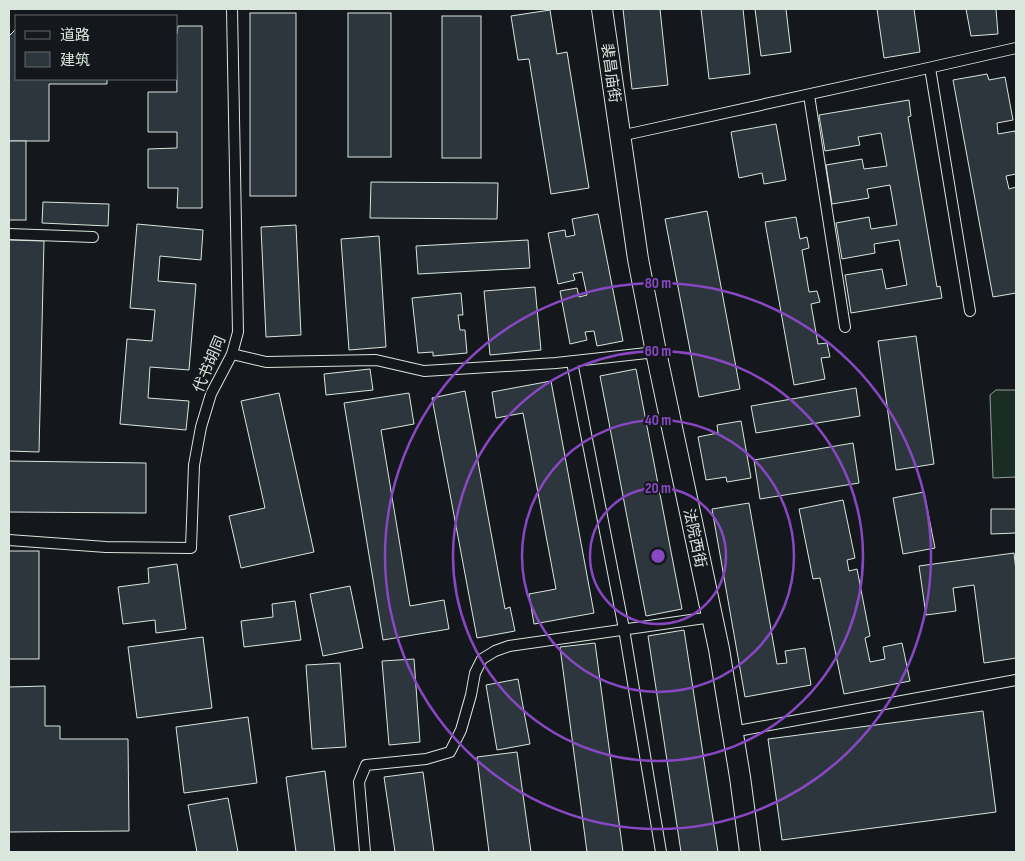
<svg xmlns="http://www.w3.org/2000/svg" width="1025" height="861" font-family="'Sofia Sans Condensed','Noto Sans SC',sans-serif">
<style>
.green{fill:#1a2d24;stroke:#939e99}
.building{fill:#2c363c;stroke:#d8e6dc}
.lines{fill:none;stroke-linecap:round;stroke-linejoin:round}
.service-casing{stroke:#d8e6dc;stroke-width:12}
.minor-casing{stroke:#d8e6dc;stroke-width:22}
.service{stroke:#14181c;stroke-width:10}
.minor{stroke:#14181c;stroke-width:20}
.ring{fill:none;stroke:#8948c3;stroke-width:2.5}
.labels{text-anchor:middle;stroke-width:4;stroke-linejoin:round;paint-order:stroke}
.street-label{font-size:15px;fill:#d8e6dc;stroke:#14181c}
.centre{fill:#8948c3;stroke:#14181c;stroke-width:2.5}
.ring-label{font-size:15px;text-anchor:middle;font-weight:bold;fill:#8948c3;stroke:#14181c;stroke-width:4;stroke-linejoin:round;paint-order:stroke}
</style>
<rect width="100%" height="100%" fill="#14181c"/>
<path class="green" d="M996,390h20v87l-23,1 -3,-83z"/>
<g class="building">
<path d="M623,9h37l8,76 -36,4z"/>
<path d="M701,9h42l7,65 -41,5z"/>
<path d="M755,9h31l5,43 -30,4z"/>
<path d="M877,9h37l6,43 -36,6z"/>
<path d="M966,9h30l2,25 -27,2z"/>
<path d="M550,10l7,44 10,-2 22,136 -38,6 -22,-135 -11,1 -7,-44z"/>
<rect x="250" y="13" width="46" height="183"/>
<rect x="348" y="13" width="43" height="144"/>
<rect x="442" y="16" width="39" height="142"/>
<path d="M178,26h24v182h-25l1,-20h-30v-39l29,-1v-16h-29v-40h29l-1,-58h1z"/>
<path d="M16,29v50h91v5h-58v57h-40v-105z"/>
<path d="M987,74l2,6 16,-3 8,43 -16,3 1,11 17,-3 1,6v37l-10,2 3,13 7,-2v106l-23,4 -40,-217z"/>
<path d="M909,100l2,16 -3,1 29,170 3,-1 2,12 -91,15 -6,-38 37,-6 4,20 21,-4 -8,-45 -25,4 1,9 -33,6 -6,-36 33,-6 2,12 26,-4 -7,-40 -23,4 2,9 -37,6 -6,-39 36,-6 2,10 23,-3 -6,-33 -23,4 2,8 -35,6 -6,-36z"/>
<path d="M776,124l10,56 -22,4 -2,-11 -23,5 -8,-46z"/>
<rect x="9" y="141" width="17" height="79"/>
<path d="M371,182l127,1 -1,36 -127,-1z"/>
<path d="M43,202l66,2 -1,22 -66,-3z"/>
<path d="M707,211l33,178 -41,8 -34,-178z"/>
<path d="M598,214l25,127 -26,5 -3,-15 -9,1 2,8 -17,4 -10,-53 17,-3 2,9 8,-2 -5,-23 -9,2 2,6 -17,4 -10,-51 17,-3 1,7 9,-2 -3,-16z"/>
<path d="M796,217l4,22 7,-2 2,11 -7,2 7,42 8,-1 3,11 -9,2 7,40 9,-1 3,14 -9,1 4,21 -31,6 -29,-163z"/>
<path d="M137,224l66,6 -2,30 -41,-4 -2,25 38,3 -7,86 -39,-3 -2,31 41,3 -3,29 -66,-6 7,-85 25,2 3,-31 -25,-2z"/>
<path d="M296,225l5,110 -35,2 -5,-110z"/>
<path d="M379,236l7,111 -37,3 -8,-111z"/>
<path d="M9,240l35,1 -5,211 -30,-1z"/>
<path d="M528,240l2,28 -112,6 -2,-28z"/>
<path d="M535,287l6,63 -51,5 -6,-64z"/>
<path d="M461,293l2,22h-5l2,15h5l2,23 -34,3v-4l-15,1 -6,-55z"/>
<path d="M916,336l18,128 -38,6 -18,-129z"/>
<path d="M370,369l3,21 -47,5 -2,-21z"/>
<path d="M636,369l46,240 -36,7 -46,-240z"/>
<path d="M551,381l43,232 -60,11 -5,-30 27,-5 -33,-176 -27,5 -4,-26z"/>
<path d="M856,388l4,28 -104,17 -5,-27z"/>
<path d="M465,391l40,218 5,-2 5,24 -38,7 -45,-240z"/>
<path d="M279,393l35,159 -73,16 -12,-52 36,-8 -24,-107z"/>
<path d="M409,393l5,31 -33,6 29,176 34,-6 5,29 -66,11 -39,-237z"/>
<path d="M741,421l10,57 -24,4 -1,-5 -20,3 -8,-43 20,-4 -1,-8z"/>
<path d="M853,443l6,40 -99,16 -6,-39z"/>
<path d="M9,461l137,2v50l-137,-1z"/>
<path d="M924,492l11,56 -32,6 -10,-56z"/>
<path d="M843,500l12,58 -8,2 2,11 8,-2 13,67 -5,2 5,24 15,-3 -2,-12 19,-4 8,38 -66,13 -24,-116 -7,1 -14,-70z"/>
<path d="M749,503l28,161 10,-1 -2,-12 20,-3 6,37 -66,12 -33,-188z"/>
<path d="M991,509h25v24l-25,1z"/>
<rect x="9" y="551" width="30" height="108"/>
<path d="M1014,553l2,18v87l-32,5 -10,-78 -21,3 3,23 -30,4 -7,-49z"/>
<path d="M177,564l9,65 -30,4 -1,-13 -32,4 -5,-37 31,-4 -1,-15z"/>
<path d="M350,586l13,62 -40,8 -13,-62z"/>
<path d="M295,601l6,39 -57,7 -3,-26 32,-4 -1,-13z"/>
<path d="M684,630l34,222h-37l-33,-216z"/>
<path d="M203,637l9,71 -75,10 -9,-71z"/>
<path d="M595,643l28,209h-36l-27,-205z"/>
<path d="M414,659l6,83 -31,3 -7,-84z"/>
<path d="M340,663l6,84 -34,2 -6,-84z"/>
<path d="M518,679l12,65 -33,6 -11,-65z"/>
<path d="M45,686v40h15v13h68l1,92 -120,1v-145z"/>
<path d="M983,711l13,101 -214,28 -14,-101z"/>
<path d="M248,717l9,66 -73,10 -8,-66z"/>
<path d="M517,752l14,100h-42l-12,-95z"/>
<path d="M325,771l10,81h-39l-10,-75z"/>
<path d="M423,772l11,80h-39l-11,-75z"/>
<path d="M228,798l10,54h-41l-9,-47z"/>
</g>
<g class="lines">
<g class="service-casing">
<g id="service">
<path d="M930,68l40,243"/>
<path d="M809,95l36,232"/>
<path d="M620,136l295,-65 101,-23"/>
<path d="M9,234l84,3"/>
<path d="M232,354l34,8 110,-2 48,11 132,-8 100,-11"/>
<path d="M572,362l52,267 37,223"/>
<path d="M9,540l97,7 85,1 3,-83 7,-38 10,-33 21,-40 6,-22 -6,-323"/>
<path d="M732,732l284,-52"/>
<path d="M365,852l-6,-70 7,-17 60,-6 24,-7 11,-22 10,-35 4,-22 7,-14 13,-8 14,-5 203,-29"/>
</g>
</g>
<g class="minor-casing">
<path id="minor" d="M602,9l36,250 18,93 63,297 21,128 10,75"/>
</g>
<use href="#service" class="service"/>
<use href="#minor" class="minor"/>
</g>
<g class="ring">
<circle cx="658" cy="556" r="68"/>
<circle cx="658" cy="556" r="136"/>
<circle cx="658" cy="556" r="205"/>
<circle cx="658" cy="556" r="273"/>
</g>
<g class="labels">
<g class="street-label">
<text transform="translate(611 73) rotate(82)" y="5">裴昌庙街</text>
<text transform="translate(209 364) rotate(-67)" y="5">代书胡同</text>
<text transform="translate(695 538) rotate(78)" y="5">法院西街</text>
</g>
</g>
<circle cx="658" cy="556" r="8" class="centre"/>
<g class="ring-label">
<text x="658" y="288">80 m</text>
<text x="658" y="356">60 m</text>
<text x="658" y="425">40 m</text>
<text x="658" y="493">20 m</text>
</g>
<rect width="1025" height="861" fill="none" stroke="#d8e6dc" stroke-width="20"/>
<rect x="15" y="15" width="162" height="65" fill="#14181c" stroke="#626a69"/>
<rect x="25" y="31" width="25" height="8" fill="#14181c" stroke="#626a69"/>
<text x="60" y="40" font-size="15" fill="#d8e6dc">道路</text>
<rect x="25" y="52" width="25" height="15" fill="#2c363c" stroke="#626a69"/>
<text x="60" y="65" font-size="15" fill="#d8e6dc">建筑</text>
</svg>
